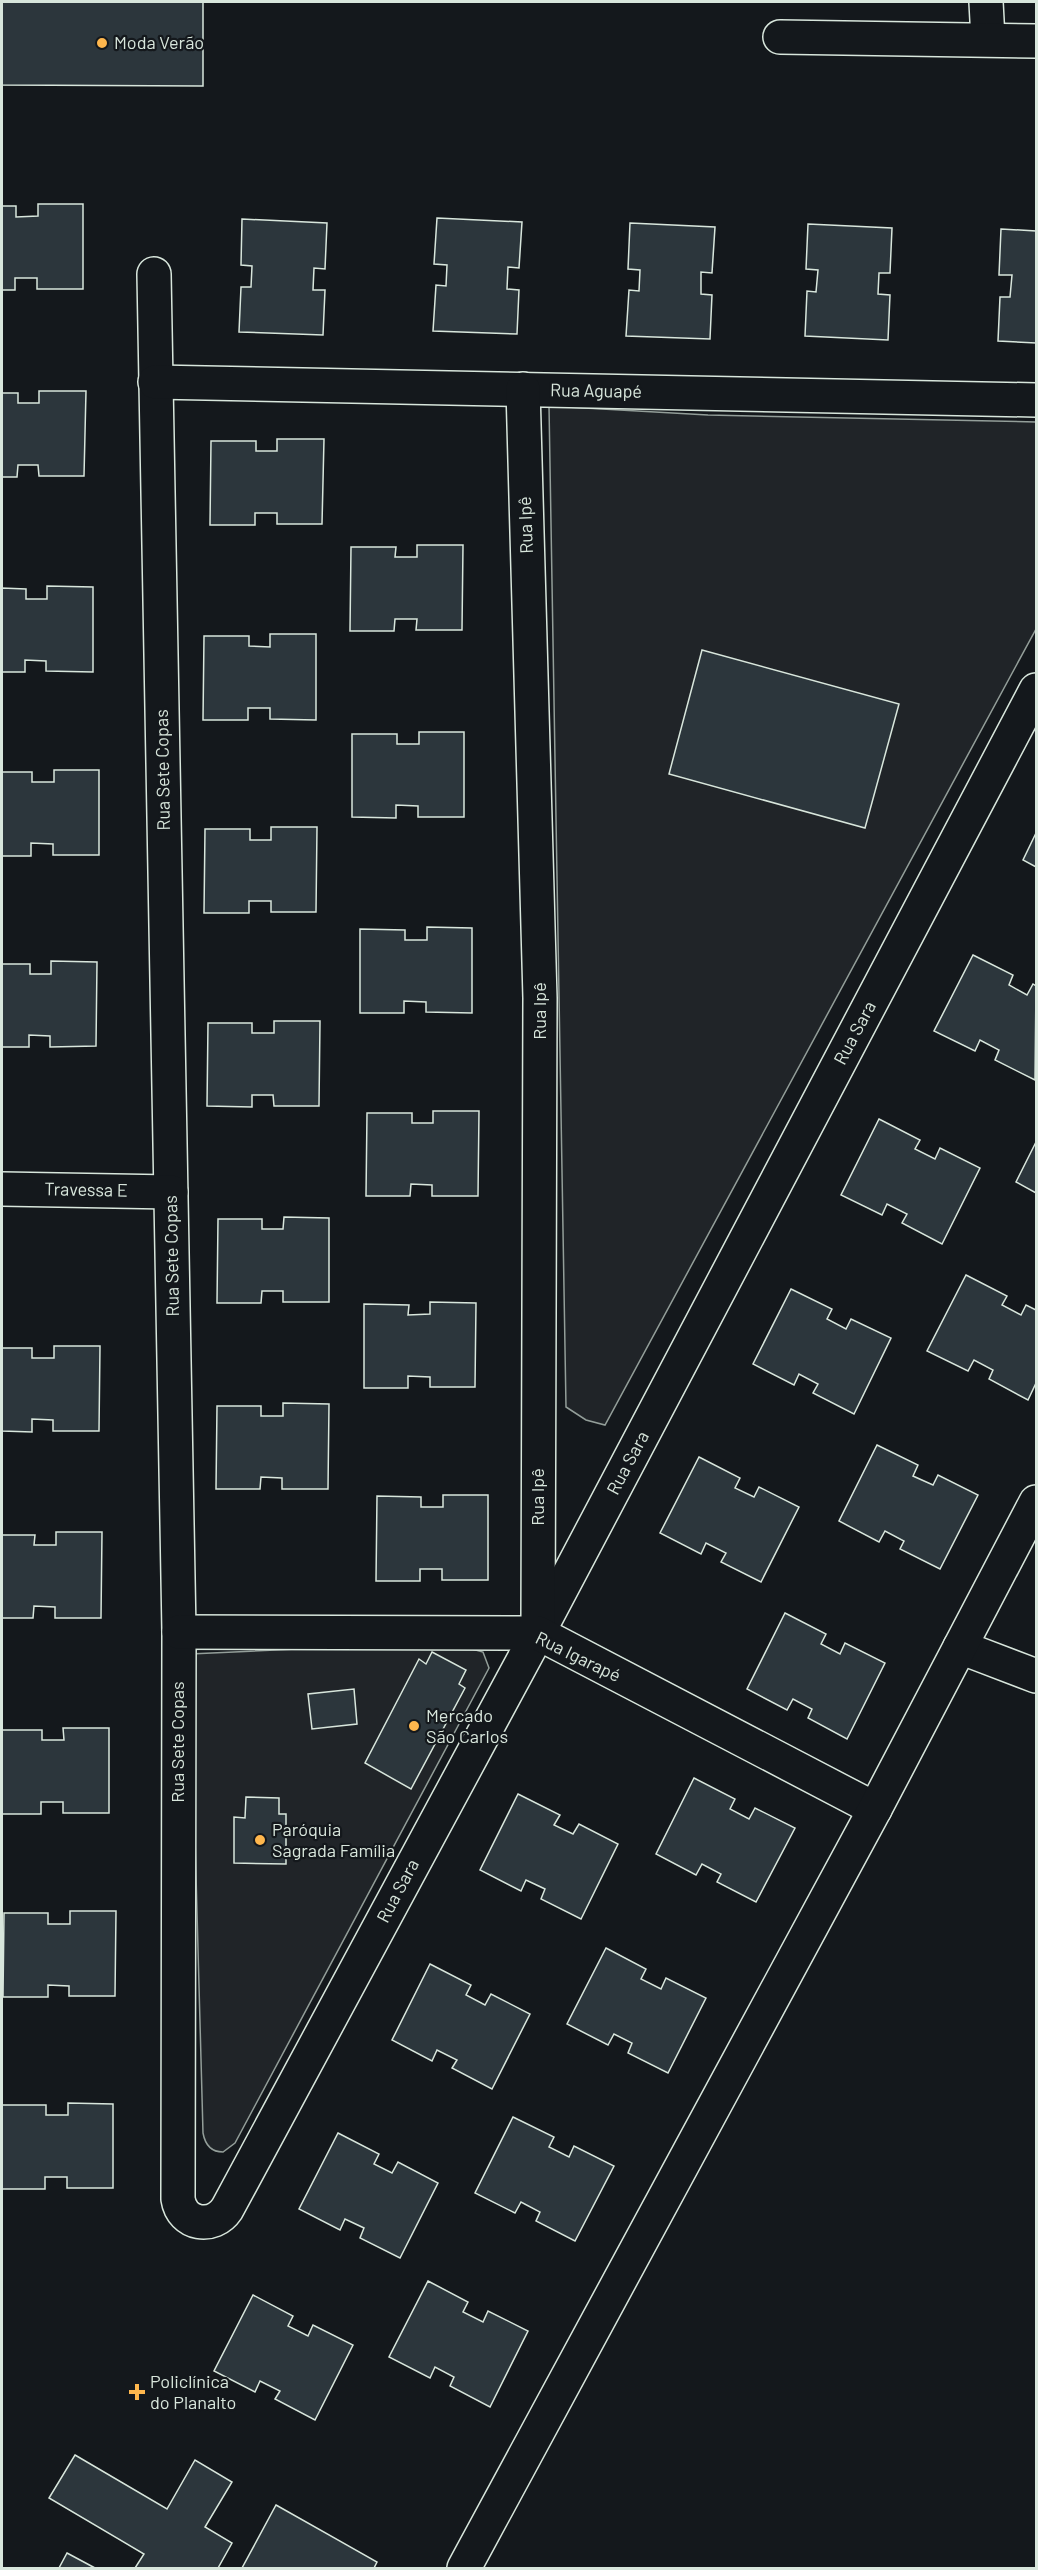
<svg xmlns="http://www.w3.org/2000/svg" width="1038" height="2570" font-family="Barlow,sans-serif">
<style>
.green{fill:#202428;stroke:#939e99;stroke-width:1.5}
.building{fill:#2c363c;stroke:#d8e6dc;stroke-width:1.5}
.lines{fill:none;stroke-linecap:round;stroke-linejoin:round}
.minor-casing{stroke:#d8e6dc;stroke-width:36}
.major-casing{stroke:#d8e6dc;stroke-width:36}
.minor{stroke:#14181c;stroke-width:33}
.major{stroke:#14181c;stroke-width:33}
.poi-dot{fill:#ffb74d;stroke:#14181c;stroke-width:2}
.labels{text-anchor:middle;stroke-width:4.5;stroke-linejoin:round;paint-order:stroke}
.poi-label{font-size:18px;fill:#d8e6dc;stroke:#14181c;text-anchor:start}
.street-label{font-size:18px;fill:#d8e6dc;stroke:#14181c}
</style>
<rect width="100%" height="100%" fill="#14181c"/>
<g class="green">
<path d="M549,406l159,9 328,7v207l-431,796 -19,-5 -20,-13z"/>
<path d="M446,1642l37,10 6,16 -254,475 -12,9c-12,0 -18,-8 -20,-19l-13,-479z"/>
</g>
<g class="building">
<path d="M2,2h201v84l-201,-1z"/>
<path d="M38,204h45v85h-46v-11h-22v12h-13v-84h14v11l22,-1z"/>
<path d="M437,218l85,4 -3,46 -11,-1 -1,22 12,1 -2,44 -84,-3 3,-46 10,1 1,-21 -13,-1z"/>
<path d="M242,219l85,4 -2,46 -11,-1 -1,22h12l-2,45 -84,-3 2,-45h10l1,-21 -11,-1z"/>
<path d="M630,223l85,4 -3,46 -11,-1v22l11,1 -2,44 -84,-3 3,-46 10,1 1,-21 -12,-1z"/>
<path d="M808,224l84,4 -2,45h-11l-1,21 12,1 -2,45 -83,-4 2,-45 9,1 2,-22 -12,-1z"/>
<path d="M1001,229l35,2v112l-38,-2 2,-44h10l2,-22h-13z"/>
<path d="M39,391h47l-2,85h-45l-1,-11h-20l-1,12h-15v-84h16v10h21z"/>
<path d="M277,439h47l-2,85h-45v-11h-22v12h-45l1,-84h45v10h21z"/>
<path d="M417,545h46l-1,85h-46l1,-11h-22l-1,12h-44l1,-84h45l-1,10h22z"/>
<path d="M47,586l46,1v85l-47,-1v-10l-21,-1v12h-23v-84l24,1v10h21z"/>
<path d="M270,634h46v86l-46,-1v-11h-22v12h-45l1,-84h45v10l21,1z"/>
<path d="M702,650l197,54 -34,124 -196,-54z"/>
<path d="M419,732h45v85h-46v-11l-22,-1v13l-44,-1v-83h45v10h22z"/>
<path d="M54,770h45v85h-46v-11l-22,-1v13h-29v-84h30v10h22z"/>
<path d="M271,827h46l-1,85h-45v-11h-22v12h-45l1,-84h45v11h21z"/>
<path d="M1036,833v34l-13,-7z"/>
<path d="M427,927l45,1v85l-46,-1v-10l-22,-1v12h-44v-84l45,1v10h22z"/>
<path d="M973,955l40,20 -4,10 18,10 6,-11 3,2 -1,94 -40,-20 4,-10 -19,-10 -5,11 -41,-20z"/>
<path d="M51,961l46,1 -1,84 -46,1v-11l-21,-1v12h-27v-83h28v10h21z"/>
<path d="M274,1021h46l-1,85h-45l-1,-11h-21v12l-45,-1 1,-83h44v10h22z"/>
<path d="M433,1111h46l-1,85h-46v-11l-21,-1 -1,12h-44l1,-83h45v10h21z"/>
<path d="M879,1119l41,21 -5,9 20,10 5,-11 40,20 -38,76 -40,-21 5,-9 -20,-10 -5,11 -41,-20z"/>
<path d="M1036,1142v51l-20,-11z"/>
<path d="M284,1217l45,1v84h-46v-11h-21l-1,12h-44l1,-84h44v10h21z"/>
<path d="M966,1275l41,21 -5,9 19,10 5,-10 10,5v73l-8,17 -39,-21 4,-9 -19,-10 -6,11 -41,-20z"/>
<path d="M791,1289l41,20 -5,10 19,10 5,-10 40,19 -37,76 -41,-21 5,-9 -19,-10 -5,11 -41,-21z"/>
<path d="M430,1302l46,1 -1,84h-45v-10l-22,-1v12h-44v-84l45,1 -1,10 22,-1z"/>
<path d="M54,1346h46l-1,85h-46v-11l-21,-1v13l-30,-1v-83h30v10h22z"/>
<path d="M283,1403l46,1 -1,85h-46v-11l-21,-1 -1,12h-44l1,-83h44v10h22z"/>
<path d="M877,1445l41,20 -5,11 20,9 5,-10 40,20 -38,74 -40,-20 4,-8 -19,-10 -6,11 -40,-21z"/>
<path d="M699,1457l41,21 -5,10 19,9 5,-10 40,20 -38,75 -40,-20 5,-9 -20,-10 -5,11 -41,-21z"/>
<path d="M443,1495h45v85h-46v-11h-22v12h-44l1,-85 44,1v10h22z"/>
<path d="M56,1532h46l-1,86h-46v-11l-21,-1 -1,12h-31v-83h33l-1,10h22z"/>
<path d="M785,1613l41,21 -5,10 19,10 5,-11 40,20 -38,76 -39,-21 4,-9 -19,-10 -6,11 -40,-21z"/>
<path d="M432,1652l34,18 -7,14 6,4 -54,101 -46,-26 54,-104 7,5z"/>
<path d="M354,1689l3,35 -45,5 -4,-35z"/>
<path d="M63,1728h46v85h-46v-11h-22v12h-39v-84h40v10h22z"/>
<path d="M694,1778l41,21 -5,10 19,10 6,-11 40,20 -39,74 -39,-20 4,-8 -19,-10 -6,11 -40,-21z"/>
<path d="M518,1794l42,21 -6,10 19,9 6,-10 39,20 -37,75 -40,-20 4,-10 -19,-9 -5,11 -41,-21z"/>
<path d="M246,1797l33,1v16h7v50l-52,-1v-46l11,1z"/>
<path d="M70,1911h46l-1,85h-46v-10l-21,-1v12h-45l1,-84h44v11h22z"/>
<path d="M606,1948l40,21 -5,10 20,10 5,-11 40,20 -38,75 -40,-20 4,-10 -18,-9 -6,11 -41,-21z"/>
<path d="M430,1964l41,21 -5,10 19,10 6,-11 39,20 -38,75 -40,-21 5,-8 -20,-10 -5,11 -40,-21z"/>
<path d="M68,2103l45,1v84h-46v-11h-22v12h-43v-84h44v10h22z"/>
<path d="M513,2117l41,20 -5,10 20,10 5,-11 40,20 -39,75 -39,-20 4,-9 -19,-10 -6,11 -40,-20z"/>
<path d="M338,2133l41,21 -5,10 18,9 6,-11 40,21 -38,75 -40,-20 4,-10 -19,-9 -5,11 -41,-21z"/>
<path d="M428,2281l40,21 -5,10 20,10 5,-11 40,20 -38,76 -40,-21 4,-9 -19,-10 -5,11 -41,-21z"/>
<path d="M253,2295l40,21 -5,10 20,10 5,-11 40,20 -38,75 -40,-21 5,-8 -20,-10 -5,11 -41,-21z"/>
<path d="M75,2455l92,54 28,-49 37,22 -27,45 27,16 -14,25h-83l9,-14 -95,-56z"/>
<path d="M276,2505l101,57 -3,6h-132z"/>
<path d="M67,2553l28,15h-36z"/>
</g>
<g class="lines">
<g class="minor-casing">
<g id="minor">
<path d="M986,2l2,37"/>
<path d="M780,37l256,4"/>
<path d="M154,274l25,1358 -1,567c4,26 35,31 49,10l311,-576 498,-943"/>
<path d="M155,382l881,18"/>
<path d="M523,389l17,609 -2,631"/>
<path d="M2,1189l169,3"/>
<path d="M179,1632l359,1 337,176"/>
<path d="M960,1647l76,29"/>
</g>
</g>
<g class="major-casing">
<path id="major" d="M464,2568l411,-759 161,-307"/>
</g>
<use href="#minor" class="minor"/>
<use href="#major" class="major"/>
</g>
<g class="poi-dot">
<circle cx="102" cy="43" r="6"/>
<circle cx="414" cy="1726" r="6"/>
<circle cx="260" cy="1840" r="6"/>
<path d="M134 2383h6v6h6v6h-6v6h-6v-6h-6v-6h6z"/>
</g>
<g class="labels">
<g class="poi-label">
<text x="114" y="49">Moda Verão</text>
<text x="426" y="1722">Mercado<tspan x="426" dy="21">São Carlos</tspan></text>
<text x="272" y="1836">Paróquia<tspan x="272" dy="21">Sagrada Família</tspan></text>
<text x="150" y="2388">Policlínica<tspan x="150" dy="21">do Planalto</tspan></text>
</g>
<g class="street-label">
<text transform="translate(596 391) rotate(1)" y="6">Rua Aguapé</text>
<text transform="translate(526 525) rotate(-92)" y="6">Rua Ipê</text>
<text transform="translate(163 770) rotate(-91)" y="6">Rua Sete Copas</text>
<text transform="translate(540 1011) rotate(-90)" y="6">Rua Ipê</text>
<text transform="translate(855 1033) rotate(-62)" y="6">Rua Sara</text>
<text transform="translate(86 1190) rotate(1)" y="6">Travessa E</text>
<text transform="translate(172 1256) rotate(-91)" y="6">Rua Sete Copas</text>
<text transform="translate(628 1463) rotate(-62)" y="6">Rua Sara</text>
<text transform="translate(538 1497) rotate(-90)" y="6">Rua Ipê</text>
<text transform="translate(578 1657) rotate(26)" y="6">Rua Igarapé</text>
<text transform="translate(178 1742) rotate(-90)" y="6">Rua Sete Copas</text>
<text transform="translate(398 1891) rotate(-62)" y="6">Rua Sara</text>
</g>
</g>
<rect width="1038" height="2570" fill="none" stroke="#d8e6dc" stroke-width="6"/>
</svg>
